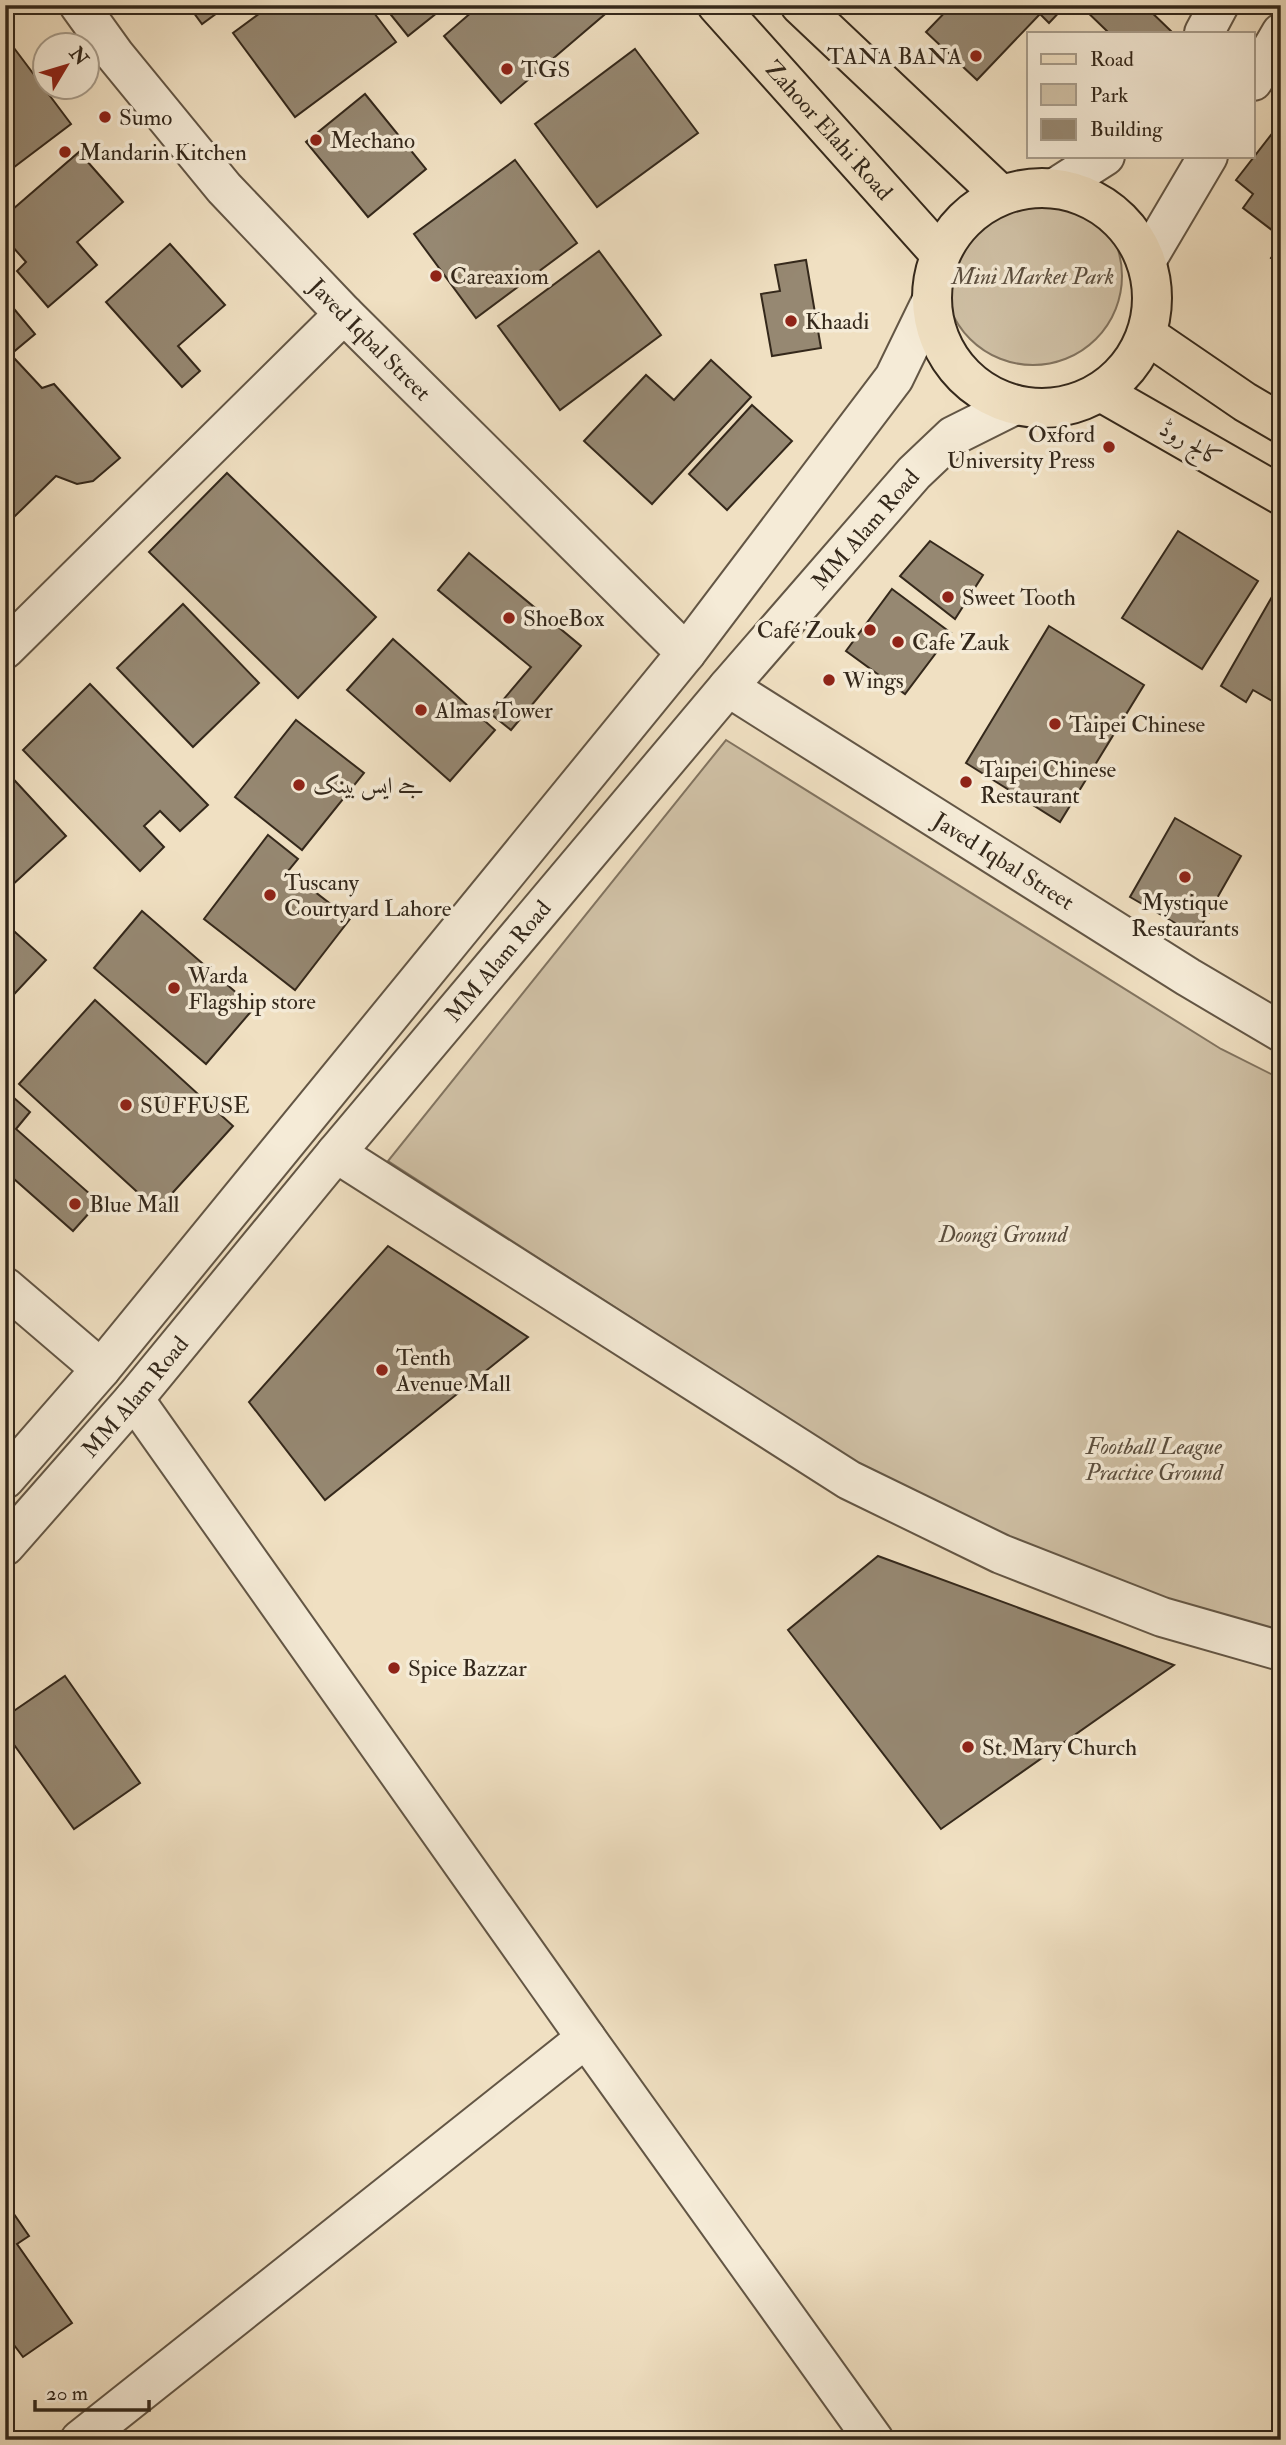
<svg xmlns="http://www.w3.org/2000/svg" width="1286" height="2445" font-family="'IM FELL Double Pica',Amiri,serif">
<style>
.green{fill:#d0c1a6;stroke:#827460;stroke-width:2}
.building{fill:#968872;stroke:#34281b;stroke-width:2}
.lines{fill:none;stroke-linecap:round;stroke-linejoin:round}
.minor-casing{stroke:#635645;stroke-width:42}
.major-casing{stroke:#34281b;stroke-width:42}
.minor{stroke:#f5ebd7;stroke-width:38}
.major{stroke:#f0e0c2;stroke-width:38}
.poi-dot{fill:#8f2418;stroke:#f5ebd7;stroke-width:2.5}
.labels{text-anchor:middle;stroke-width:7;stroke-linejoin:round;paint-order:stroke}
.poi-label{font-size:23px;fill:#34281b;stroke:#f5ebd7;text-anchor:start}
.street-label{font-size:23px;fill:#34281b;stroke:#f5ebd7}
.park-label{font-size:23px;font-style:italic;fill:#5b4e3e;stroke:#f5ebd7}
</style>
<rect width="100%" height="100%" fill="#f0e0c2"/>
<filter id="stains"><feTurbulence type="fractalNoise" baseFrequency=".00286" numOctaves="4"/><feColorMatrix values="0 0 0 0 .2 0 0 0 0 .09 0 0 0 0 .02 0 0 0 .5 -.17"/></filter>
<radialGradient id="worn" r=".72"><stop offset=".6" stop-color="#630" stop-opacity="0"/><stop offset="1" stop-color="#630" stop-opacity=".3"/></radialGradient>
<g class="green">
<circle cx="1033" cy="276" r="89"/>
<path d="M726,740l495,309 60,30v549l-83,-2 -275,-120 -535,-345z"/>
</g>
<g class="building">
<path d="M188,5h40l-26,19z"/>
<path d="M271,5h97l28,37 -101,75 -62,-84z"/>
<path d="M383,5h49l6,7 -30,24z"/>
<path d="M480,5h128l3,4 -110,94 -57,-67z"/>
<path d="M952,5h114l-17,18 -9,-9 -63,66 -51,-48z"/>
<path d="M1080,5h64l29,28h-64z"/>
<path d="M5,36l66,88 -66,50z"/>
<path d="M635,49l63,84 -101,74 -62,-83z"/>
<path d="M365,94l61,75 -58,48 -62,-75z"/>
<path d="M1281,122v115l-38,-29 10,-14 -17,-14z"/>
<path d="M79,152l44,50 -46,40 20,23 -49,42 -31,-36 9,-9 -21,-24v-22z"/>
<path d="M515,160l62,83 -101,75 -62,-84z"/>
<path d="M170,244l55,61 -47,41 22,25 -18,16 -76,-85z"/>
<path d="M1281,245v21l-10,-8z"/>
<path d="M599,251l62,84 -101,75 -62,-84z"/>
<path d="M806,260l15,88 -49,8 -11,-62 19,-3 -5,-26z"/>
<path d="M5,298l30,36 -30,25z"/>
<path d="M14,358l28,30 12,-4 66,74 -27,23 -16,3 -21,-8 -43,42 -8,3v-154z"/>
<path d="M711,360l40,37 -99,107 -68,-63 62,-66 28,25z"/>
<path d="M752,405l40,36 -65,69 -38,-36z"/>
<path d="M227,473l149,144 -78,81 -149,-146z"/>
<path d="M1178,531l80,50 -56,88 -80,-51z"/>
<path d="M930,541l53,34 -28,44 -55,-43z"/>
<path d="M469,553l112,93 -70,84 -20,-16 40,-47 -93,-77z"/>
<path d="M892,589l59,44 -46,61 -59,-43z"/>
<path d="M1273,595l8,4v107l-28,-16 -7,12 -25,-16z"/>
<path d="M183,604l76,79 -66,64 -76,-79z"/>
<path d="M1049,626l95,59 -84,137 -94,-59z"/>
<path d="M393,639l102,91 -45,51 -103,-91z"/>
<path d="M90,684l118,121 -28,26 -20,-20 -16,15 20,21 -24,24 -117,-121z"/>
<path d="M296,720l68,53 -62,77 -67,-53z"/>
<path d="M5,770l61,66 -56,51 -5,-6z"/>
<path d="M1175,818l66,38 -45,79 -66,-38z"/>
<path d="M268,835l30,24 -10,12 62,48 -55,71 -91,-71z"/>
<path d="M142,911l112,97 -48,56 -112,-96z"/>
<path d="M5,923l41,37 -41,44z"/>
<path d="M95,1000l138,126 -76,84 -138,-126z"/>
<path d="M5,1090l25,22 -14,17 83,73 -26,29 -68,-60z"/>
<path d="M388,1246l140,91 -203,163 -76,-98z"/>
<path d="M878,1556l296,109 -233,164 -153,-199z"/>
<path d="M65,1676l75,107 -66,46 -69,-97v-15z"/>
<path d="M5,2201l24,35 -12,8 55,79 -49,34 -18,-24z"/>
</g>
<g class="lines">
<g class="minor-casing">
<g id="minor">
<path id="s1" d="M79,5l36,50 109,133 120,126 342,339"/>
<path d="M1204,33l15,-28"/>
<path d="M1253,81l28,-48"/>
<path d="M1055,188l50,-32"/>
<path d="M1146,261l62,-105"/>
<path d="M5,649l339,-335"/>
<path id="s2" d="M728,687l460,290 93,55"/>
<path d="M336,1153l513,327 152,74 161,63 119,34"/>
<path d="M5,1287l96,82"/>
<path d="M134,1399l452,639 288,402"/>
<path d="M5,1479l96,-110 585,-716 208,-275 37,-76"/>
<path id="s3" d="M5,1546l129,-147 202,-246 392,-466 186,-214 39,-37 62,-31"/>
<path d="M80,2440l506,-402"/>
</g>
</g>
<g class="major-casing">
<g id="major">
<path id="s4" d="M717,5l223,249"/>
<path d="M800,5l201,190"/>
<circle cx="1042" cy="298" r="110"/>
<path d="M1147,335l98,67 36,21"/>
<path d="M1101,392l180,103"/>
</g>
</g>
<use href="#minor" class="minor"/>
<use href="#major" class="major"/>
</g>
<g class="poi-dot">
<circle cx="976" cy="56" r="7"/>
<circle cx="507" cy="69" r="7"/>
<circle cx="105" cy="117" r="7"/>
<circle cx="316" cy="140" r="7"/>
<circle cx="65" cy="152" r="7"/>
<circle cx="436" cy="276" r="7"/>
<circle cx="791" cy="321" r="7"/>
<circle cx="1109" cy="447" r="7"/>
<circle cx="948" cy="597" r="7"/>
<circle cx="509" cy="618" r="7"/>
<circle cx="870" cy="630" r="7"/>
<circle cx="898" cy="642" r="7"/>
<circle cx="829" cy="680" r="7"/>
<circle cx="421" cy="710" r="7"/>
<circle cx="1055" cy="724" r="7"/>
<circle cx="966" cy="782" r="7"/>
<circle cx="299" cy="785" r="7"/>
<circle cx="1185" cy="877" r="7"/>
<circle cx="270" cy="895" r="7"/>
<circle cx="174" cy="988" r="7"/>
<circle cx="126" cy="1105" r="7"/>
<circle cx="75" cy="1204" r="7"/>
<circle cx="382" cy="1370" r="7"/>
<circle cx="394" cy="1668" r="7"/>
<circle cx="968" cy="1747" r="7"/>
</g>
<g class="labels">
<g class="poi-label">
<text x="962" y="64" text-anchor="end">TANA BANA</text>
<text x="521" y="77">TGS</text>
<text x="119" y="125">Sumo</text>
<text x="330" y="148">Mechano</text>
<text x="79" y="160">Mandarin Kitchen</text>
<text x="450" y="284">Careaxiom</text>
<text x="805" y="329">Khaadi</text>
<text x="1095" y="442" text-anchor="end">Oxford<tspan x="1095" dy="26">University Press</tspan></text>
<text x="962" y="605">Sweet Tooth</text>
<text x="523" y="626">ShoeBox</text>
<text x="856" y="638" text-anchor="end">Café Zouk</text>
<text x="912" y="650">Cafe Zauk</text>
<text x="843" y="688">Wings</text>
<text x="435" y="718">Almas Tower</text>
<text x="1069" y="732">Taipei Chinese</text>
<text x="980" y="777">Taipei Chinese<tspan x="980" dy="26">Restaurant</tspan></text>
<text x="313" y="793">جے ایس بینک</text>
<text x="284" y="890">Tuscany<tspan x="284" dy="26">Courtyard Lahore</tspan></text>
<text x="1185" y="910" text-anchor="middle">Mystique<tspan x="1185" dy="26">Restaurants</tspan></text>
<text x="188" y="983">Warda<tspan x="188" dy="26">Flagship store</tspan></text>
<text x="140" y="1113">SUFFUSE</text>
<text x="89" y="1212">Blue Mall</text>
<text x="396" y="1365">Tenth<tspan x="396" dy="26">Avenue Mall</tspan></text>
<text x="408" y="1676">Spice Bazzar</text>
<text x="982" y="1755">St. Mary Church</text>
</g>
<g class="street-label">
<text dy="8" stroke="none"><textPath href="#s4" startOffset="168">Zahoor Elahi Road</textPath></text>
<text dy="8" stroke="none"><textPath href="#s1" startOffset="444">Javed Iqbal Street</textPath></text>
<text transform="translate(1191 443) rotate(30)" y="8">کالج روڈ</text>
<text dy="8" stroke="none"><textPath href="#s3" startOffset="1332">MM Alam Road</textPath></text>
<text dy="8" stroke="none"><textPath href="#s2" startOffset="326">Javed Iqbal Street</textPath></text>
<text dy="8" stroke="none"><textPath href="#s3" startOffset="765">MM Alam Road</textPath></text>
<text dy="8" stroke="none"><textPath href="#s3" startOffset="198">MM Alam Road</textPath></text>
</g>
<g class="park-label">
<text x="1033" y="284">Mini Market Park</text>
<text x="1003" y="1242">Doongi Ground</text>
<text x="1154" y="1454">Football League<tspan x="1154" dy="26">Practice Ground</tspan></text>
</g>
</g>
<rect width="1286" height="2445" fill="none" stroke="#f0e0c2" stroke-width="28"/>
<rect x="7" y="7" width="1272" height="2431" fill="none" stroke="#34281b" stroke-width="3.5"/>
<rect x="14" y="14" width="1258" height="2417" fill="none" stroke="#34281b" stroke-width="2"/>
<rect x="1027" y="32" width="228" height="126" fill="#f5ebd7" stroke="#a89d8c" stroke-width="2"/>
<rect x="1041" y="54" width="35" height="10" fill="#f0e0c2" stroke="#a89d8c" stroke-width="2"/>
<text x="1090" y="66" font-size="21" fill="#34281b">Road</text>
<rect x="1041" y="84" width="35" height="21" fill="#d0c1a6" stroke="#a89d8c" stroke-width="2"/>
<text x="1090" y="102" font-size="21" fill="#34281b">Park</text>
<rect x="1041" y="119" width="35" height="21" fill="#968872" stroke="#a89d8c" stroke-width="2"/>
<text x="1090" y="136" font-size="21" fill="#34281b">Building</text>
<g transform="translate(66 66) rotate(52)"><circle r="33" fill="#f5ebd7" stroke="#a89d8c" stroke-width="2"/>
<path d="M0-5L12 26L0 18L-12 26Z" fill="#8f2418"/>
<text y="-10" font-size="19" font-weight="bold" text-anchor="middle" fill="#34281b">N</text>
</g>
<path d="M35 2400v10h114v-10" fill="none" stroke="#34281b" stroke-width="3.5"/>
<text x="46" y="2400" font-size="21" fill="#34281b" stroke="#f5ebd7" stroke-width="5" paint-order="stroke">20 m</text>
<rect width="100%" height="100%" filter="url(#stains)"/>
<rect width="100%" height="100%" fill="url(#worn)"/>
</svg>
